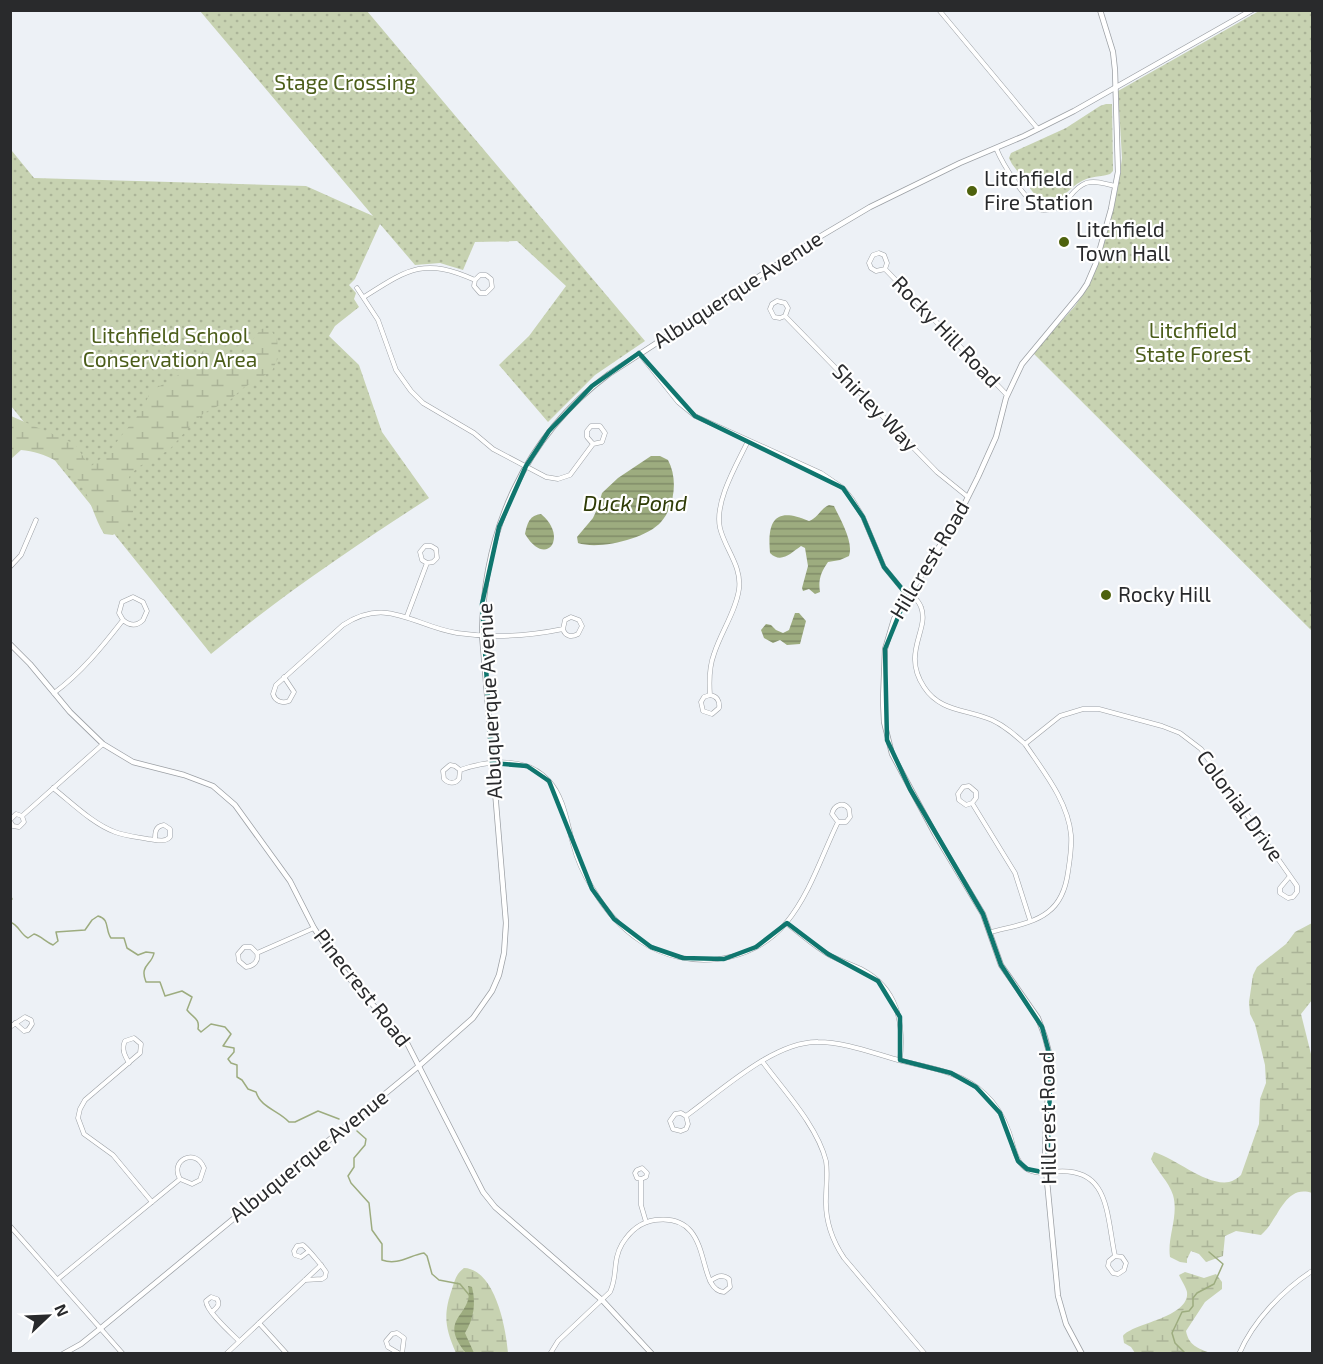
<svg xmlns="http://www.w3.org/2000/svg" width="1323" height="1364" font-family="'Exo 2',sans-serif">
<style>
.grass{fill:url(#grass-dots)}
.wetland{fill:url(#wetland-marsh)}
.water{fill:url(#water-rules)}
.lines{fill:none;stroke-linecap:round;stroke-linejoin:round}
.stream{stroke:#9dac7f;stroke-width:1.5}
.minor-casing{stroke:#9ca0a5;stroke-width:5}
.tertiary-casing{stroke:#9ca0a5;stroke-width:6}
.minor{stroke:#fff;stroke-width:4}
.tertiary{stroke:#fff;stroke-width:4.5}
.marked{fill:none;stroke:#0f766e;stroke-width:4.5;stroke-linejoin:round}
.poi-dot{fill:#4e620d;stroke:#fff;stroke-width:2}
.labels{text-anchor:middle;stroke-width:4.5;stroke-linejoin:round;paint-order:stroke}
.park-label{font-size:21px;fill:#4b5d1a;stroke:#fff}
.poi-label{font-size:21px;fill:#292a2c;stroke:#fff;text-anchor:start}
.street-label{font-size:21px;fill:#292a2c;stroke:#fff}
.water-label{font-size:22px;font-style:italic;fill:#2e3b06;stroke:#fff}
</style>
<defs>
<pattern id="grass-dots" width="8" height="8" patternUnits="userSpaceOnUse" patternTransform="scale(1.5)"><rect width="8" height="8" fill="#c7d2b1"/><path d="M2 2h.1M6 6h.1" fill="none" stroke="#abb498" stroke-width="1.8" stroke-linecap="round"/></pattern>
<pattern id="wetland-marsh" width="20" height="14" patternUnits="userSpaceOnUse" patternTransform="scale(1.5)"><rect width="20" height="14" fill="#c7d2b1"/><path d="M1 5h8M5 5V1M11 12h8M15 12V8" fill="none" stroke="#abb498"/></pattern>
<pattern id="water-rules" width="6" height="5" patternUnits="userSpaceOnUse" patternTransform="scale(1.5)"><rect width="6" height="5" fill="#9dac7f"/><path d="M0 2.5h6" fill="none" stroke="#808c68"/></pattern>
</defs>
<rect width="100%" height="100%" fill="#edf1f6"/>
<g class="grass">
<path d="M200,11h167l278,330 -50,34 -47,47 -49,-57 30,-29 37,-50 -49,-45 -42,1 -12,28 -23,-7 -25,2 -35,-41 -25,55 -6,6 7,8 -2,6 5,8 -24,19 -6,10 30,29 23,67 47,66c-77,50 -147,97 -218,156l-200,-248 -1,-253 2,-2 22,27 272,8 67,30z"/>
<path d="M1259,11h53v620l-279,-278 42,-47 8,-12 22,-59 13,-48 4,-29 -4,-67z"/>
<path d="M1106,104h6l1,67 -3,3c-9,3 -20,2 -28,7 -15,7 -26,30 -44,18l-26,-35 -3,-6 2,-5 55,-25 34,-22z"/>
</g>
<g class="wetland">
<path d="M270,328l7,12 2,16 -7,15 -29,17 -13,12 -26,13 -11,10 -24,27 -31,17 -9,10c3,33 14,34 -16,58l-9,-1c-9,-15 -13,-32 -21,-47 -13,-22 -38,-35 -62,-37l-10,9v-43l64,28 15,23 18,-14 36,-46 6,-15 35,-21 26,-29 9,-4 5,13 7,7 11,-6 18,-23z"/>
<path d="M1312,923v77l-11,14 11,44v135c-28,-9 -33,27 -51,42l-25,-4 -11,5 -2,20 -17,6 -7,-8 -8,-3 -4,8v4l-7,-1 -10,-5c-3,-20 9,-41 3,-62 -4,-13 -16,-24 -22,-36l3,-7c23,7 52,34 75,30 4,-1 9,-4 12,-7l18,-51 1,-25 6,-16 -1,-18 -10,-41 -5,-10 -1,-12 4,-27 4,-8 29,-23 9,-12z"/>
<path d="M464,1268c31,1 42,60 44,85h-52c-11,-25 -13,-38 -4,-64 3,-9 4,-15 12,-21z"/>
<path d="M1185,1272l19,6 12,-4 6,8v7l-17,13 -19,29c3,15 12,17 24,22h-75l-4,-6 -7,-4 -1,-7c9,-13 67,-18 64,-44 -1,-5 -6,-12 -8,-17z"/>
</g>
<g class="water">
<path d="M651,456h9l8,4c10,18 7,46 -7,62 -15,17 -62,28 -83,21l-1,-6 16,-19 5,-11 4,-14 16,-15z"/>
<path d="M829,505l5,1c6,13 20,36 15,50l-9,4 -12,2c-7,10 -10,18 -8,30l-5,2 -6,-5 -6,2 -1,-3 6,-22 -3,-18 -4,-2c-10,7 -20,18 -31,7 -3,-34 6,-46 39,-32 9,-3 11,-12 20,-16z"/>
<path d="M541,514c28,23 5,55 -16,20 2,-11 5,-19 16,-20z"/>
<path d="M795,613h4l7,8 -6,23 -13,1 -7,-5 -7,3 -9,-5 -3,-8 5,-6 5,1 5,5 7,3 6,-3z"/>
<path d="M468,1286l4,1c4,17 2,31 -7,46l9,20h-8c-30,-37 9,-36 2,-67z"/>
</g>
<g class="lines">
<g class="stream">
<path d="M10,895l2,4 -2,1"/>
<path d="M10,922c9,3 10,12 18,16l6,-4c7,2 12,8 19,11l5,-4 -2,-9 29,-2 7,-10 6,-4c12,3 7,14 13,22h13l3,10 11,7 8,-3 8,1c-2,12 -15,12 -8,29h14l5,14 17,-5 10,6 -5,13c6,8 13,8 11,19l3,3 10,-8 14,3 6,7 -8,12 11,2v4l-6,7 3,4 6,2v12l5,3 6,9 8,3c5,16 22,18 33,30h6l23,-11 21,8"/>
<path d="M357,1131l9,8 -1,6 -11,13v9l-6,9 3,7 18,20 3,27 10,14v16c16,6 28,-5 42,-7l3,3 5,18 7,6 21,4 10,12"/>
<path d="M1186,1354l-11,-11 -3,-10 10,-21 7,-1 4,-5v-8l4,-5 17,-9 9,-20 -14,-12"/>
</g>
<g class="minor-casing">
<g id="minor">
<path d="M939,10l99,119"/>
<path d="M996,148c7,17 30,54 46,62 29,0 24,-19 44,-27 9,-3 20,1 29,3"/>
<path d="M885,269l-9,2 -5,-3 -2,-5 4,-8 6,-2 5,2 3,8 -2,6 122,126"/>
<path d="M357,288l21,32 18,50 15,21 12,12 51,30 19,16 53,28 12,2 12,-4 23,-31 9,-2 3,-9 -5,-7h-9l-4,5v6l6,7"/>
<path d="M364,297c44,-28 60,-40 111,-17l-1,6 6,7h6l6,-6 -1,-8 -5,-4h-6l-5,5"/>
<path d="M785,316l-5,2 -6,-1 -4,-8 2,-5 5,-3 8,2 3,5 -3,8 152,156 31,25"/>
<path d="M639,353l39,49 17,14 126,57 22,15 9,11 11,18 21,50 23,28"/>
<path d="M10,567l11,-12 15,-35"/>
<path d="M910,593c4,4 9,8 11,14 9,23 -20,45 3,80 16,25 43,22 68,33 13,6 23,15 33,24 18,27 43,57 46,91 1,12 -1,24 -3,37 -2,15 -8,31 -20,40 -15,12 -39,15 -57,20"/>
<path d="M407,616l20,-53 6,-1 4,-4 -1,-9 -5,-3h-6l-5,6 2,8 5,3"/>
<path d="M284,677l10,15 -5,9c-7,3 -14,0 -16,-7l3,-9 67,-60c45,-29 70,1 114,8 34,5 72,3 106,-4 2,7 8,9 15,5l4,-8 -3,-6 -8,-3 -6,3 -2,9"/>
<path d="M54,693c27,-20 48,-46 69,-73 7,6 14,6 20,0l4,-9 -4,-9 -10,-5 -11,5 -3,11 4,7"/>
<path d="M710,695c7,1 10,6 9,13l-7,6 -9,-3 -2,-9 3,-5 6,-2c-1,-14 -1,-28 4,-41 7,-22 22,-43 25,-65 3,-23 -14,-40 -19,-61 -6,-26 17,-64 28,-87"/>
<path d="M1025,744l35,-28 23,-7h16l63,17 18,7 21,16 89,127 7,10v6l-4,5 -5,1 -8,-5v-5l10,-12"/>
<path d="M460,770l-1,9c-4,5 -10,5 -15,0l-1,-8 7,-6 5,1 5,4c28,-10 67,-14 89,11 15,16 18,42 24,63 4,16 11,31 20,45 12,21 29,40 49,53 45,29 109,23 144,-19 24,-29 36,-68 52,-101h8l4,-5 -1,-8c-6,-8 -15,-4 -17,5l6,8"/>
<path d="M53,788c19,15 40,36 62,44 11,4 22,5 33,7 9,1 16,4 22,-2v-8l-6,-4c-9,1 -9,8 -9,15"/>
<path d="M972,803l-6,2 -7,-5 -1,-6 5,-7 6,-1 7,6v6l-4,5 43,70 15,47"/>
<path d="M10,820l6,-6 6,2 81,-72"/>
<path d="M10,821l3,5 6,1 5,-5 -2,-6"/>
<path d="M786,923c15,11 29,24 45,33 10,5 20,8 30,13 37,19 43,54 39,91"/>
<path d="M257,953c2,8 -3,13 -11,14l-7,-6 -1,-7 6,-7h7l6,6 57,-25"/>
<path d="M10,1027l15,-10 6,3 1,4 -4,6 -4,1 -9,-8"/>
<path d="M762,1061c21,29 55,64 64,100 2,12 0,24 0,37 -1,22 6,42 18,60l81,96"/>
<path d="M129,1063c-4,-7 -8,-14 -4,-22l9,-3 7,6 -1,9 -55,47 -5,9 -2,9 6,16 29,21 39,47"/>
<path d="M686,1116l2,8 -2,5 -5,2 -8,-2 -3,-8 5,-7 6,-1 5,3c35,-25 88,-75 132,-74 28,0 57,12 84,19 29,7 60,11 83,33 11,10 19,24 24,38 4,11 5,25 13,33 7,8 20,9 30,7 58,-7 54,41 63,84l7,1 4,6 -2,7 -6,4 -5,-1 -5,-7 1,-5 6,-5"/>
<path d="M641,1179l-4,-1 -2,-5 2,-3 5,-2 5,5 -1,4 -5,2v26l5,17"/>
<path d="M10,1226l113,128"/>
<path d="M58,1279l122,-100 12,5 8,-4 4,-12c-8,-21 -35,-8 -24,11"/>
<path d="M305,1280l17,-1 3,-2 1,-5 -5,-7"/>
<path d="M212,1312c4,-4 9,-7 5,-13l-6,-2 -5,4c0,10 25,32 33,40"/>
<path d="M259,1323l28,31"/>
<path d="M226,1354l95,-89c-6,-7 -11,-14 -18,-20l-6,1 -3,5 1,4 6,2 8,-6"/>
<path d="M400,1354l-12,-7 -2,-6 6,-7 5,-1 7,5 -2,16"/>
<path d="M550,1354l8,-13 52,-49c8,-16 2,-31 12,-48 8,-13 19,-22 33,-24 61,-8 39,70 69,72l6,-5 -1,-8c-7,-6 -13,-2 -19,2"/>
<path d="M1239,1354c14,-33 44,-64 73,-83"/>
</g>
</g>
<g class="tertiary-casing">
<g id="tertiary">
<path d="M10,644l20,20 40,48 33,32 30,18 51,13 29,11 22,19 55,76 24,47 17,26 18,24 58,65 76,149 12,15 108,94 49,53"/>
<path d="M63,1354l18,-10 20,-16 319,-263 53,-47 19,-27 7,-16 5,-22 2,-30 -24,-288c1,-104 42,-198 127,-261l212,-138 49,-29 90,-44 64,-27 50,-25 178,-101"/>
<path d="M1082,1354l-16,-30 -8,-28 -13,-136 1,-40 5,-60 -6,-23 -7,-19 -37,-53 -18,-51 -48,-80 -43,-80 -8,-32 -1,-22 2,-51 9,-30 65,-104 19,-38 18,-40 10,-39 16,-34 59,-71 6,-9 9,-21 15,-54 7,-37 -3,-102 -2,-18 -13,-42"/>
</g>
</g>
<use href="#minor" class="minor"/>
<use href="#tertiary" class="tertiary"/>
</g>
<path class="marked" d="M639,353l56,63 148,72 20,29 21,50 23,28 -22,54 2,91 23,49 73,125 18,51 41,62 9,33 -4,113 -20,-4 -9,-8 -18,-48 -24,-26 -25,-14 -51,-13v-43l-22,-36 -50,-27 -41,-31 -31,24 -32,12 -41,-1 -32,-11 -37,-28 -22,-30 -43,-108 -22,-15 -35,-3 -10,-159 17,-77 27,-61 23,-35 43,-45z"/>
<g class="poi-dot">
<circle cx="972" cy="191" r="6"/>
<circle cx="1064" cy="242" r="6"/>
<circle cx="1106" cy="595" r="6"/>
</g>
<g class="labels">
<g class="park-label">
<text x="345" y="90">Stage Crossing</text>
<text x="1193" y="338">Litchfield<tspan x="1193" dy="24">State Forest</tspan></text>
<text x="170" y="343">Litchfield School<tspan x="170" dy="24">Conservation Area</tspan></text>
</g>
<g class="poi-label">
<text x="984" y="186">Litchfield<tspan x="984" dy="24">Fire Station</tspan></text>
<text x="1076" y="237">Litchfield<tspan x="1076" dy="24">Town Hall</tspan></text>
<text x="1118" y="602">Rocky Hill</text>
</g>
<g class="street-label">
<text transform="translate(738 290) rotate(-33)" y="7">Albuquerque Avenue</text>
<text transform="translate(946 332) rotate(46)" y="7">Rocky Hill Road</text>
<text transform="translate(875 408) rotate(46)" y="7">Shirley Way</text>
<text transform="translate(930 560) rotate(-59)" y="7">Hillcrest Road</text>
<text transform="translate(490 701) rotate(-93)" y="7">Albuquerque Avenue</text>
<text transform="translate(1240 806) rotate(54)" y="7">Colonial Drive</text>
<text transform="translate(362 988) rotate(52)" y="7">Pinecrest Road</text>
<text transform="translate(1048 1118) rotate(-91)" y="7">Hillcrest Road</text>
<text transform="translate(309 1156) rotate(-39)" y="7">Albuquerque Avenue</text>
</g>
<g class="water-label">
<text x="635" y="511">Duck Pond</text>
</g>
</g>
<rect width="1323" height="1364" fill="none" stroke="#292a2c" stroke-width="24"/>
<g transform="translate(48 1316) rotate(67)" stroke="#ffffff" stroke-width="4.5" paint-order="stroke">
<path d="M0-4.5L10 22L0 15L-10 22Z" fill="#292a2c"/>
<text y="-9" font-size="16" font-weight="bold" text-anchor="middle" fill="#292a2c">N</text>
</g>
</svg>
